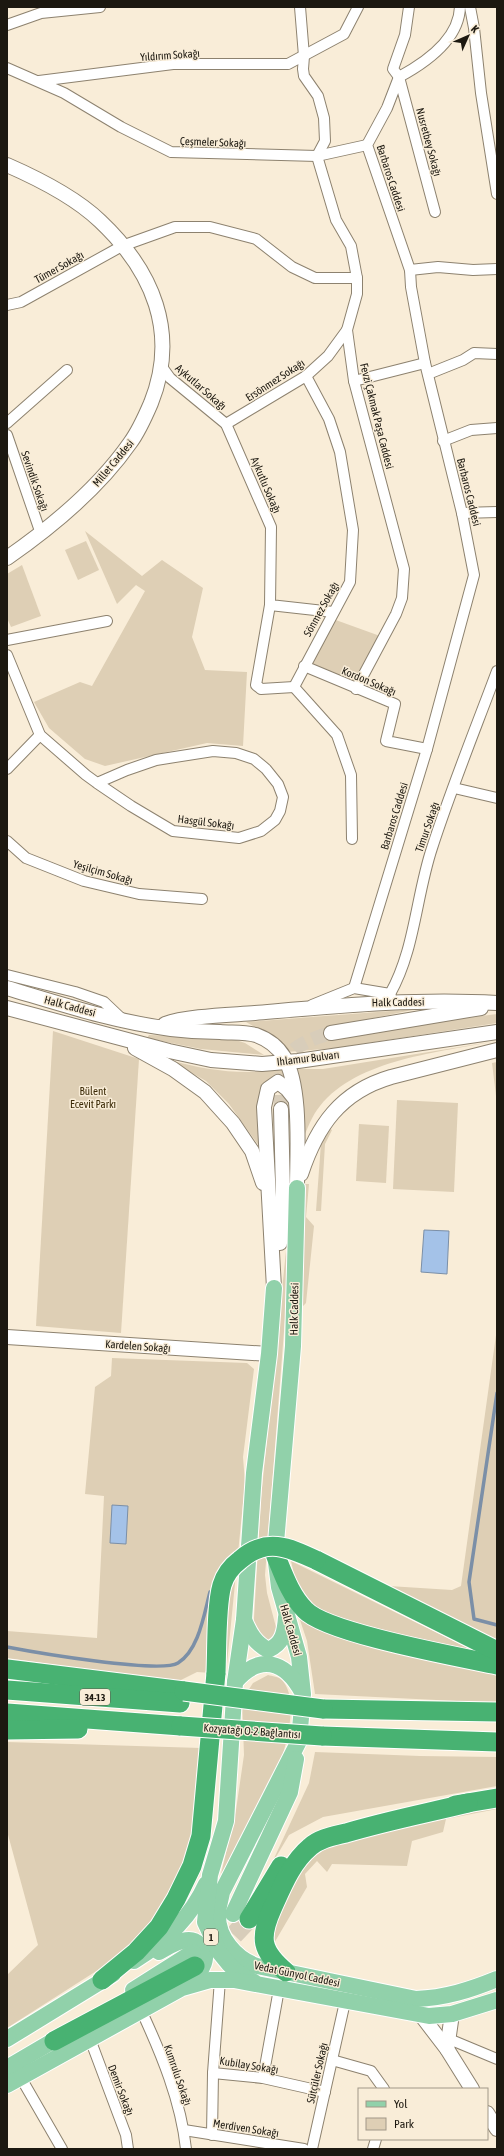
<svg xmlns="http://www.w3.org/2000/svg" width="504" height="2156" font-family="'Asap Condensed',sans-serif">
<style>
.green{fill:#decfb5}
.water{fill:#a4c2e8;stroke:#7b8fa7}
.lines{fill:none;stroke-linecap:round;stroke-linejoin:round}
.stream{stroke:#7b8fa7;stroke-width:3.5}
.secondary-tunnel{stroke:#d8cdba;stroke-width:14;stroke-dasharray:14 7;stroke-linecap:butt}
.highway-tunnel{stroke:#d8cdba;stroke-width:19;stroke-dasharray:19 10;stroke-linecap:butt}
.street-casing{stroke:#8d826f;stroke-width:12}
.secondary-casing{stroke:#8d826f;stroke-width:16}
.primary-casing{stroke:#fff;stroke-width:18}
.highway-casing{stroke:#fff;stroke-width:21}
.street{stroke:#fff;stroke-width:10}
.secondary{stroke:#fff;stroke-width:14}
.primary{stroke:#91d1aa;stroke-width:16}
.highway{stroke:#48b272;stroke-width:19}
.highway-bridge-casing{stroke:#fff;stroke-width:21;stroke-linecap:butt}
.highway-bridge{stroke:#48b272;stroke-width:19}
.labels{text-anchor:middle;stroke-width:3;stroke-linejoin:round;paint-order:stroke}
.shield{fill:#f9edd8;stroke:#5e584c;stroke-width:1}
.shield-label{font-size:10px;font-weight:bold;fill:#1c1810}
.street-label{font-size:11px;fill:#1c1810;stroke:#f9edd8}
.park-label{font-size:11px;fill:#3a2905;stroke:#f9edd8}
</style>
<rect width="100%" height="100%" fill="#f9edd8"/>
<g class="green">
<path d="M85,531l57,45 20,-16 41,28 -11,49 13,33 42,2 -4,74 -36,-3 -102,23 -20,-7 -36,-31 -15,-26 46,-20 12,4 53,-95 -9,-6 -19,19z"/>
<path d="M86,541l13,29 -21,10 -13,-30z"/>
<path d="M22,565l19,51 -30,11 -4,-9v-44z"/>
<path d="M333,619l47,17 -26,50 -43,-19z"/>
<path d="M417,1009l-87,18 3,13 109,-19 55,-7v9l-161,25 -49,4 -11,-13 -30,-17z"/>
<path d="M53,1031l86,28 -18,274 -85,-7z"/>
<path d="M149,1035l81,3 15,5 19,12 -63,-6 -54,-11z"/>
<path d="M497,1041c-56,11 -140,18 -177,65 -8,9 -13,24 -18,35l-1,-54 -5,-18h27z"/>
<path d="M169,1060c37,10 75,16 113,9l3,14 -7,-6 -8,1 -10,11 -1,57 -30,-42 -23,-23z"/>
<path d="M497,1062v42l-5,-41z"/>
<path d="M397,1100l61,3 -4,89 -61,-3z"/>
<path d="M359,1124l30,2 -3,57 -30,-2z"/>
<path d="M328,1128l4,2 -7,14 -4,67h-5l5,-68z"/>
<path d="M305,1184h4l-3,33 8,9 -8,77 -12,12z"/>
<path d="M286,1251l3,16 -24,308 2,18 10,38 -5,9 -5,2 -13,-14v-10l7,-120z"/>
<path d="M497,1328v315l-124,-58 79,5 9,-4z"/>
<path d="M112,1358l135,5 7,6 -11,88 2,26 -19,191 -29,-2 -20,10 -170,-24v-27l90,7 7,-142 -19,-2 10,-107 16,-11z"/>
<path d="M291,1561l187,92v3l-158,-43 -23,-26z"/>
<path d="M296,1608l201,64v31l-182,-9 -8,-53z"/>
<path d="M268,1675c4,1 11,2 14,5 26,28 -13,117 -28,146 -8,17 -22,32 -33,48l15,-64 8,-55 -2,-55 11,-17z"/>
<path d="M7,1742l194,6 -9,84 -5,21 -11,26 -30,50 -23,25 -116,74v-53l31,-30 -31,-114z"/>
<path d="M315,1752l105,4 77,1v29l-174,31 -34,18 -19,32 39,-84z"/>
<path d="M497,1804v5l-51,10 -3,13 -31,9 -5,25 -75,-2 -5,8 -10,-11 -12,13 2,13 -34,58 -3,-19 22,-47 19,-24 26,-13z"/>
</g>
<g class="water">
<path d="M424,1230l25,1 -2,43 -26,-2z"/>
<path d="M112,1505l16,1 -2,38 -16,-1z"/>
</g>
<g class="lines">
<g class="stream">
<path d="M497,1393l-28,189 5,37 23,6"/>
<path d="M7,1647c26,5 153,27 171,16 21,-13 26,-49 32,-71"/>
</g>
<path class="secondary-tunnel" d="M281,1109c-3,-48 2,-62 50,-76"/>
<path class="highway-tunnel" d="M214,1956l35,-37"/>
<g class="street-casing">
<g id="street">
<path d="M300,7l4,49 -1,13 1,7 14,20 6,22 1,23 -8,15 19,64 15,26 6,32v16l-10,36 7,51 50,188 -2,29 -6,16 -40,75"/>
<path d="M409,7l-4,28 -12,34 6,8 36,135"/>
<path d="M470,7l4,21 7,65 16,101"/>
<path d="M7,25l34,-12 59,-6"/>
<path d="M7,68l57,25 57,34 50,25 146,4 50,-11"/>
<path d="M399,77c26,-14 60,-37 61,-70"/>
<path d="M39,81l134,-17h115l56,-30 14,-27"/>
<path d="M410,270l28,-3 35,3 24,-1"/>
<path d="M7,305l14,-3 101,-56 53,-19h35l46,12 36,28 23,11h42"/>
<path d="M162,367l8,11 56,46 45,103 -1,78 63,7"/>
<path d="M428,374l35,-14 11,-7 23,1"/>
<path d="M306,376l23,43 11,33 13,78 -3,52 -56,105 43,48 14,40 1,64"/>
<path d="M354,381l71,-18"/>
<path d="M7,423l60,-53"/>
<path d="M226,424l80,-48 22,-20 19,-26"/>
<path d="M7,435l34,99"/>
<path d="M443,441l28,-11 26,-2"/>
<path d="M462,513l35,-1"/>
<path d="M270,605l-14,80 5,4 33,-2"/>
<path d="M7,640l100,-19"/>
<path d="M7,655l33,80 46,40 11,8 34,23 42,25 66,7 22,-7 14,-11 5,-9 3,-14 -5,-13 -12,-15 -12,-10 -18,-6 -23,-2 -57,9 -29,10 -30,13"/>
<path d="M304,666l91,38 -9,37 41,8"/>
<path d="M7,769l33,-34"/>
<path d="M454,788l43,10"/>
<path d="M7,841l19,17 58,23 55,13 63,5"/>
<path d="M7,975l68,17 29,10 19,18"/>
<path d="M354,988l73,-239 47,-174 -12,-62 -37,-150 -14,-76 -1,-17 -43,-125 20,-37 12,-31"/>
<path d="M390,994c25,-44 26,-98 42,-146 19,-59 43,-118 65,-177"/>
<path d="M312,1005l42,-17 36,6 2,6"/>
<path d="M220,1980l-7,93 50,5 62,14"/>
<path d="M141,2010c20,43 40,91 45,139"/>
<path d="M90,2039l36,96 2,14"/>
<path d="M449,2039l48,20"/>
<path d="M332,2060l39,11 13,18"/>
<path d="M21,2078l41,71"/>
<path d="M263,2078l16,-89"/>
<path d="M184,2130l120,19"/>
<path d="M212,2135l1,-62"/>
<path d="M312,2149l33,-147"/>
<path d="M373,2149l3,-10"/>
</g>
</g>
<g class="secondary-casing">
<g id="secondary">
<path d="M7,165c32,14 68,32 93,56 53,50 79,112 51,182 -6,14 -12,28 -21,40 -32,46 -77,83 -123,115"/>
<path d="M7,988c54,16 108,34 164,41 16,2 33,3 49,3 11,1 25,0 36,3 11,4 22,12 28,22 18,30 13,96 13,131"/>
<path d="M7,1008l162,43 42,9 51,4 36,-3 199,-29"/>
<path d="M165,1024c22,-8 65,-9 90,-11 81,-7 161,-15 242,-10"/>
<path d="M331,1033l150,-25"/>
<path d="M135,1048l38,21 32,23 28,31 19,28 11,32"/>
<path d="M301,1174c16,-48 39,-82 90,-97l106,-27"/>
<path d="M280,1243l3,-50 -2,-84"/>
<path d="M274,1288l-10,-181 4,-18 10,-7 9,7 8,10"/>
<path d="M7,1337l262,17"/>
<path d="M421,2015l26,34 25,40"/>
<path d="M447,2049l5,-35"/>
<path d="M487,2113l10,16"/>
</g>
</g>
<g class="primary-casing">
<g id="primary">
<path d="M297,1188l-4,158 -18,208 4,33 20,70 4,37 -4,47 -77,151c-1,7 -4,15 -4,22 -1,23 18,45 39,52l159,33c29,-1 54,-9 81,-20"/>
<path d="M244,1620c6,14 11,23 24,30 15,-6 17,-18 18,-33"/>
<path d="M235,1682c25,-29 50,-21 67,10"/>
<path d="M233,1914l57,-122 6,-33"/>
<path d="M159,1952c9,-5 19,-12 30,-12 4,0 8,2 11,5 11,12 2,26 -9,35"/>
<path d="M134,1961c31,-19 57,-44 72,-77"/>
<path d="M254,1982l-17,-10 -9,-9 -9,-11 -14,-30 5,-47 16,-54 9,-139 9,-62 10,-147 15,-119 5,-66"/>
<path d="M133,1990l60,-38"/>
<path d="M7,2039l106,-65"/>
<path d="M7,2068l56,-33"/>
<path d="M7,2085l175,-97 28,-8h24l195,36 23,-2 45,-14"/>
</g>
</g>
<g class="highway-casing">
<g id="highway">
<path d="M275,1554c8,19 15,41 30,56 21,23 155,47 192,55"/>
<path d="M316,1560l181,91"/>
<path d="M7,1669l177,22"/>
<path d="M7,1690l173,13"/>
<path d="M323,1709l174,3"/>
<path d="M7,1713l174,13"/>
<path d="M7,1730l71,-1"/>
<path d="M322,1736l175,6"/>
<path d="M455,1805l42,-7"/>
<path d="M249,1919l32,-53"/>
<path d="M286,1972c-25,-21 -27,-34 -14,-63 10,-22 19,-46 38,-62 10,-9 24,-11 36,-14 40,-12 81,-20 122,-30"/>
<path d="M102,1980l34,-28 23,-25 17,-28 16,-33 9,-30 15,-163"/>
<path d="M54,2041l141,-75"/>
</g>
</g>
<use href="#street" class="street"/>
<use href="#secondary" class="secondary"/>
<use href="#primary" class="primary"/>
<use href="#highway" class="highway"/>
<g class="highway-bridge-casing">
<g id="highway-bridge">
<path d="M216,1673c1,-24 0,-67 6,-88 3,-10 10,-19 18,-25 26,-23 48,-13 76,0"/>
<path d="M184,1691l139,18"/>
<path d="M181,1726l141,10"/>
</g>
</g>
<use href="#highway-bridge" class="highway-bridge"/>
</g>
<g class="labels">
<g class="shield">
<rect x="80" y="1689" width="30" height="16" rx="3"/>
<rect x="204" y="1929" width="14" height="16" rx="3"/>
</g>
<g class="shield-label">
<text x="95" y="1701">34-13</text>
<text x="211" y="1941">1</text>
</g>
<g class="street-label">
<text transform="translate(170 55) rotate(-4)" y="4">Yıldırım Sokağı</text>
<text transform="translate(213 142) rotate(2)" y="4">Çeşmeler Sokağı</text>
<text transform="translate(429 142) rotate(75)" y="4">Nusretbey Sokağı</text>
<text transform="translate(391 178) rotate(72)" y="4">Barbaros Caddesi</text>
<text transform="translate(59 267) rotate(-29)" y="4">Tümer Sokağı</text>
<text transform="translate(275 380) rotate(-33)" y="4">Ersönmez Sokağı</text>
<text transform="translate(201 387) rotate(41)" y="4">Aykutlar Sokağı</text>
<text transform="translate(377 416) rotate(76)" y="4">Fevzi Çakmak Paşa Caddesi</text>
<text transform="translate(113 463) rotate(-50)" y="4">Millet Caddesi</text>
<text transform="translate(35 481) rotate(71)" y="4">Sevindik Sokağı</text>
<text transform="translate(266 485) rotate(67)" y="4">Aykutlu Sokağı</text>
<text transform="translate(469 492) rotate(76)" y="4">Barbaros Caddesi</text>
<text transform="translate(321 609) rotate(-61)" y="4">Sönmez Sokağı</text>
<text transform="translate(369 681) rotate(23)" y="4">Kordon Sokağı</text>
<text transform="translate(394 816) rotate(-73)" y="4">Barbaros Caddesi</text>
<text transform="translate(206 822) rotate(7)" y="4">Hasgül Sokağı</text>
<text transform="translate(427 827) rotate(-71)" y="4">Timur Sokağı</text>
<text transform="translate(103 872) rotate(16)" y="4">Yeşilçim Sokağı</text>
<text transform="translate(398 1002) rotate(-1)" y="4">Halk Caddesi</text>
<text transform="translate(70 1006) rotate(15)" y="4">Halk Caddesi</text>
<text transform="translate(308 1058) rotate(-7)" y="4">Ihlamur Bulvarı</text>
<text transform="translate(294 1309) rotate(-89)" y="4">Halk Caddesi</text>
<text transform="translate(138 1346) rotate(4)" y="4">Kardelen Sokağı</text>
<text transform="translate(291 1630) rotate(74)" y="4">Halk Caddesi</text>
<text transform="translate(252 1731) rotate(4)" y="4">Kozyatağı O-2 Bağlantısı</text>
<text transform="translate(297 1974) rotate(12)" y="4">Vedat Günyol Caddesi</text>
<text transform="translate(249 2065) rotate(9)" y="4">Kubilay Sokağı</text>
<text transform="translate(317 2073) rotate(-77)" y="4">Sütçüler Sokağı</text>
<text transform="translate(178 2075) rotate(71)" y="4">Kumrulu Sokağı</text>
<text transform="translate(121 2090) rotate(69)" y="4">Demir Sokağı</text>
<text transform="translate(246 2128) rotate(9)" y="4">Merdiven Sokağı</text>
</g>
<g class="park-label">
<text x="93" y="1095">Bülent<tspan x="93" dy="13">Ecevit Parkı</tspan></text>
</g>
</g>
<rect width="504" height="2156" fill="none" stroke="#1c1810" stroke-width="16"/>
<rect x="358" y="2088" width="130" height="52" fill="#f9edd8" stroke="#a19888"/>
<rect x="366" y="2101" width="20" height="6" fill="#91d1aa" stroke="#a19888"/>
<text x="394" y="2108" font-size="12" fill="#1c1810">Yol</text>
<rect x="366" y="2118" width="20" height="12" fill="#decfb5" stroke="#a19888"/>
<text x="394" y="2128" font-size="12" fill="#1c1810">Park</text>
<g transform="translate(468 36) rotate(45)" stroke="#f9edd8" stroke-width="3" paint-order="stroke">
<path d="M0-3L7 15L0 10L-7 15Z" fill="#1c1810"/>
<text y="-6" font-size="11" font-weight="bold" text-anchor="middle" fill="#1c1810">K</text>
</g>
</svg>
